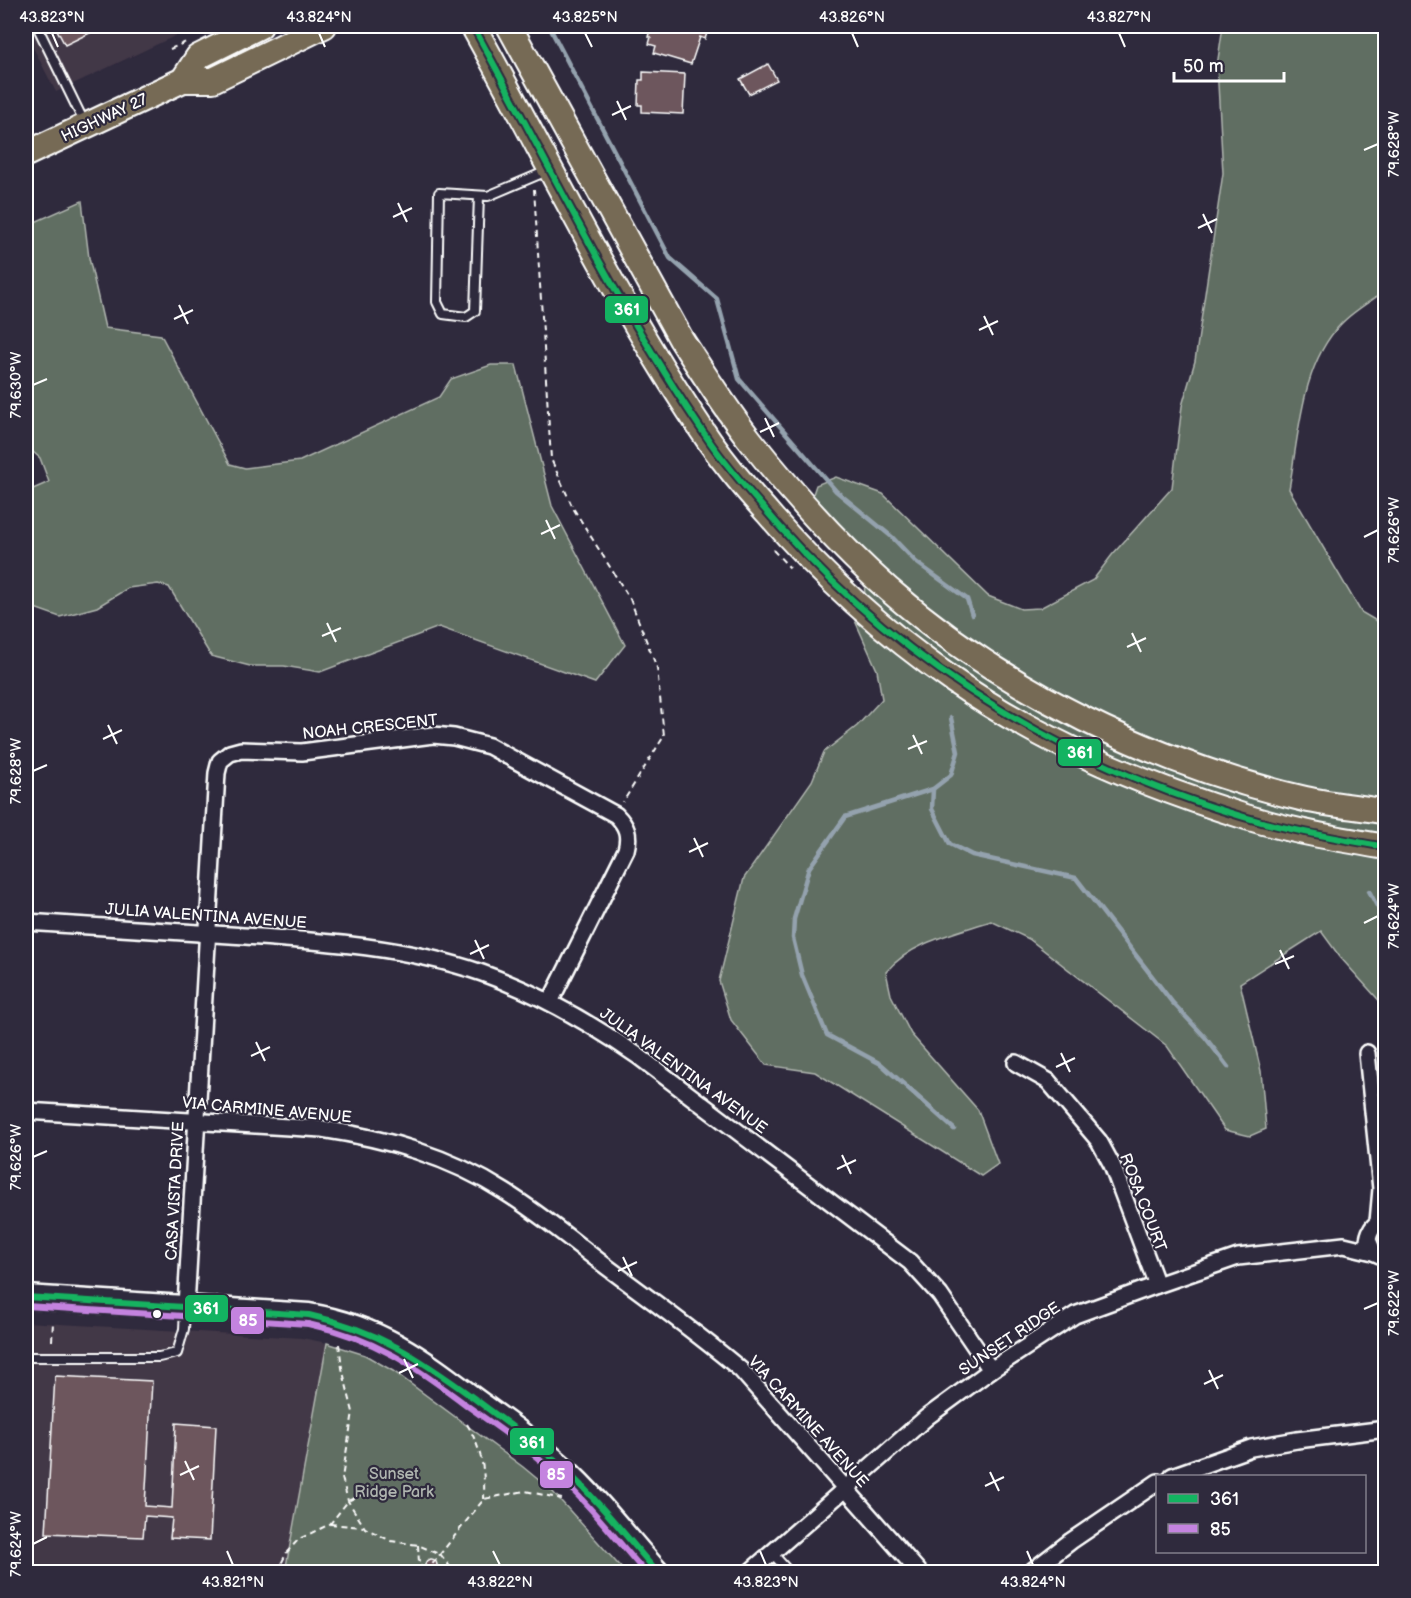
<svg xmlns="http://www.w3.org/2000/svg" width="1411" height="1598" font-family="'Balsamiq Sans',sans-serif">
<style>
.built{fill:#423747}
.green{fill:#616e62;stroke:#b0b6b0;stroke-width:1.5}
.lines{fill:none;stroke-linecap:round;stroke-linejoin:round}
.stream{stroke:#94a2ae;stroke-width:4.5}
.building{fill:#6d565d;stroke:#fff;stroke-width:1.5}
.lane-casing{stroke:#fff;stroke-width:12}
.street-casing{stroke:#fff;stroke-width:20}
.secondary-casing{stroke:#fff;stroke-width:27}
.primary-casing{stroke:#fff;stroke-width:28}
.path{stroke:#fff;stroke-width:2;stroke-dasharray:6 4.5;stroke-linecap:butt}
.lane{stroke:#2f2a3d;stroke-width:8}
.street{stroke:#2f2a3d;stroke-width:15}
.secondary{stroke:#2f2a3d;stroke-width:22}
.primary{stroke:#766a55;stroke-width:24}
.bus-1-casing{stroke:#2f2a3d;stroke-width:10}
.bus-2-casing{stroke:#2f2a3d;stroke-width:10}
.bus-1{stroke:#13b361;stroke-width:6}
.bus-2{stroke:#c483df;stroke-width:6}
.ticks{fill:none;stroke:#fff;stroke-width:2}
.bus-dot{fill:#fff;stroke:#2f2a3d;stroke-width:2}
.labels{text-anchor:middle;stroke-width:4.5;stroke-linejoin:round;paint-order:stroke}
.street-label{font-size:16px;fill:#fff;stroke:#2f2a3d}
.park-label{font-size:16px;fill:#b0b6b0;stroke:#2f2a3d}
.line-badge{stroke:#2f2a3d;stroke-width:2}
.badge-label{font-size:16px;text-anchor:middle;font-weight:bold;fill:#fff}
.neatline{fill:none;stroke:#fff;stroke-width:2}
.ticks-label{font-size:15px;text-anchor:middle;fill:#fff}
</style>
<rect width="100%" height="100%" fill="#2f2a3d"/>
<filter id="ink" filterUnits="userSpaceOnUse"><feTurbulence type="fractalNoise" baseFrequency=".0167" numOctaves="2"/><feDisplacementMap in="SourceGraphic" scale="12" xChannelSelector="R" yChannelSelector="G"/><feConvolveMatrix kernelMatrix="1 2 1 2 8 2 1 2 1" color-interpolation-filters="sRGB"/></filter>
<g filter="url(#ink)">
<g class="built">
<path d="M26,26h170l-140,66 -30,-58z"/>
<path d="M26,1322l276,16 25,5 -42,229h-259z"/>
</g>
<g class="green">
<path d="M1223,26h162v265c-14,10 -32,20 -44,33 -40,41 -42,111 -52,165l72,123 24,14v381l-45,-50 -19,-26 -81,52 21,88 5,58 -16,7 -25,-6 -58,-84 -138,-107 -38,-18c-36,12 -80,21 -105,51l5,23 20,39 67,76 20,54 -17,12 -166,-104 -49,-7 -35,-45 -12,-39 25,-103 68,-97 12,-29 33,-26 25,-27 -5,-29 -24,-54 12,-17 -1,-24 -52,-78 4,-12 20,-8 47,17 105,102 33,13 19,-1 53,-28 19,-25 60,-67 10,-82 13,-45 28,-188 -6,-107z"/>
<path d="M82,201l7,57 16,70 56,7 69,129 15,4 55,-7 139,-64 12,-18 40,-14h25l36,141 73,139 -30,38 -156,-56 -119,45 -36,-6h-34l-39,-10 -42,-69 -11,-3 -30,4 -31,19 -37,10 -34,-12v-113l23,-10 -9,-24 -14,-12v-220z"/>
<path d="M327,1343l38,12 28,16 130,96 29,24 73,81h-340z"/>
</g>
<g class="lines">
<g class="stream">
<path d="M549,26l121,232 47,41 22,80 97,112 56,46 24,25 51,37 5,16"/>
<path d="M951,718l7,34 -7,23 -18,14 -88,28 -36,51 -15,51 -1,19 9,37 25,60 54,29 73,65"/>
<path d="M933,789l-1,20 18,35 22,11 104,23 96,124 33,35 23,30"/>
<path d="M1369,891l17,32"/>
</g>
</g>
<g class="building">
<path d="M55,26h46l1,1 -37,18z"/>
<path d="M651,26h55l3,1 -4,12 -5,-2 -9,27 -37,-11 2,-7 -7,-2 2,-7h-3z"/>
<path d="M768,64l9,16 -28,14 -9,-15z"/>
<path d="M643,72l42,2 -2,40 -41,-2v-7h-4l1,-25h4z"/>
<path d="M55,1376l97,5 -7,125 27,2 4,-85 40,3 -6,114 -40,-2 2,-20 -27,-2 -2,21 -97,-4z"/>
<circle cx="431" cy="1565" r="6"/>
</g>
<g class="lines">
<g class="lane-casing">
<g id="lane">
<path d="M37,26l48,98"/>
<path d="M479,196l-4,115 -9,6 -23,-3 -6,-12 2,-109 49,3 59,-25"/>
<path d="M26,1357h133l18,-4 7,-24 1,-19"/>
<path d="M772,1553l17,19"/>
</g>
</g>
<g class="street-casing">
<g id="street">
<path d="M26,922c68,4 136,9 204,13 86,6 170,10 252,38 56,20 107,49 156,83l272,206 30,33 51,75"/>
<path d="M1367,1053l14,136 -3,33"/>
<path d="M1016,1063l32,18 51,60 13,24 45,120"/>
<path d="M26,1111l296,18c65,10 127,27 183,63 37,23 71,52 106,78 44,33 89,65 130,100l178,202"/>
<path d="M1386,1220c-11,3 -16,8 -18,20l5,12 13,6"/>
<path d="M186,1306l31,-533 3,-12 10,-8 11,-3 61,2 131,-17 21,2 35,9 127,69c11,11 14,20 10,35l-76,152"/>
<path d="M1172,1476l79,-28 46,-8 89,-11"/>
<path d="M750,1572l177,-155 64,-47 84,-55 82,-30 81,-28 106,-12 29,7"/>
<path d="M1031,1572l40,-31 87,-59"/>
</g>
</g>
<g class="secondary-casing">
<path id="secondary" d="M26,1297l283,18c70,12 111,43 165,84 30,22 61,43 88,68 35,32 64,70 95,105"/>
</g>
<g class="primary-casing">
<g id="primary">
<path d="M473,26c77,138 147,285 237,416 17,24 37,48 57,70 55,64 118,121 187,169 86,60 192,105 292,136 45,14 93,22 140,30"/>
<path d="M509,26l172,313c22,34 44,69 69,101 42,53 88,105 138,149 117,102 267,175 417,210 26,6 54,8 81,13"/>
<path d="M183,80l15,-23 62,-31"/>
<path d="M26,154l157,-74h30l111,-54"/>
</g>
</g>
<g class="path">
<path d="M170,49l16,-7"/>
<path d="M534,189l17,270 22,49 57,91 27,69 7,68 -41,66"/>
<path d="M773,550l17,18"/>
<path d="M52,1341l1,-19"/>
<path d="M339,1344l3,24 11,44 -11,66 6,23 17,27 26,13 27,4 23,10 13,17"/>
<path d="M467,1424c15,27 18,45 17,75"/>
<path d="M330,1524l33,3"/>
<path d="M418,1545l1,18 6,9"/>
<path d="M277,1572l10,-20 12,-13 31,-15 18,-23 30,-14"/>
<path d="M426,1572l58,-73 41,-8 37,8"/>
</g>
<use href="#lane" class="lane"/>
<use href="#street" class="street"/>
<use href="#secondary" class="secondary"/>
<use href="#primary" class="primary"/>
<g class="bus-1-casing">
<g id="bus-1">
<path d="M473,26c77,140 146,285 237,416 21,30 46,57 70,85 128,144 299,245 485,296 40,10 80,17 121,24"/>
<path d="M26,1297l283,18c69,15 110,43 166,84 29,22 60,43 87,68 35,32 64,69 95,105"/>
</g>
</g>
<g class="bus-2-casing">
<path id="bus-2" d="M26,1306l282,18c67,14 107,42 161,83 30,21 60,42 87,67 33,30 60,65 89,98"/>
</g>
<use href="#bus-1" class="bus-1"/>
<use href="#bus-2" class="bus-2"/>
</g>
</g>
<path class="ticks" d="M52,33l6,14M319,33l6,14M585,33l7,14M852,33l6,14M1119,33l6,14M617,101l9,19M612,115l19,-9M1364,150l14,-6M398,203l9,19M1203,214l9,19M393,217l19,-9M1198,228l19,-9M179,305l9,19M984,316l9,19M174,319l19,-9M979,330l19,-9M33,385l14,-6M765,418l9,19M760,432l19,-9M546,520l9,19M541,534l19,-9M1364,537l14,-7M327,623l9,19M1132,633l9,19M322,636l19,-8M1127,647l19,-9M108,725l9,19M913,735l9,19M103,739l19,-9M908,749l19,-8M33,771l14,-6M694,838l9,19M689,852l19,-9M1364,923l14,-7M475,940l9,19M1280,950l9,19M470,954l19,-9M1275,964l19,-8M256,1042l9,19M1061,1053l9,19M251,1056l19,-9M1056,1067l19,-9M842,1155l9,19M33,1157l14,-6M837,1169l19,-9M623,1257l9,19M618,1271l19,-9M1364,1309l14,-6M404,1359l9,19M1209,1370l9,19M399,1373l19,-9M1204,1384l19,-9M185,1461l9,19M990,1472l9,19M180,1475l19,-9M985,1486l19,-9M33,1544l14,-7M227,1551l6,14M493,1551l7,14M760,1551l6,14M1027,1551l6,14"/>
<circle class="bus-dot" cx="157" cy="1314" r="5"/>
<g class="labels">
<g class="street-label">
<text transform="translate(104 117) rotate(-25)" y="6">HIGHWAY 27</text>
<text transform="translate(370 726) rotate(-6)" y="6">NOAH CRESCENT</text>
<text transform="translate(206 915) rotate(4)" y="6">JULIA VALENTINA AVENUE</text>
<text transform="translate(684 1070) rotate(36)" y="6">JULIA VALENTINA AVENUE</text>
<text transform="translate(267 1109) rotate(5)" y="6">VIA CARMINE AVENUE</text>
<text transform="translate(174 1191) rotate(-87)" y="6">CASA VISTA DRIVE</text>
<text transform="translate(1144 1202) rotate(69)" y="6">ROSA COURT</text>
<text transform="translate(1009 1338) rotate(-34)" y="6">SUNSET RIDGE</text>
<text transform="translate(809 1421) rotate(48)" y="6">VIA CARMINE AVENUE</text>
</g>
<g class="park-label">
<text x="394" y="1479">Sunset<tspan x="394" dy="18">Ridge Park</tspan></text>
</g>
</g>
<g class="line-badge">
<rect x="604" y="295" width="45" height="29" rx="6" fill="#13b361"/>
<rect x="1057" y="738" width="45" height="29" rx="6" fill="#13b361"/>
<rect x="184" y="1294" width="45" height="29" rx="6" fill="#13b361"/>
<rect x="230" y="1306" width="35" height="29" rx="6" fill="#c483df"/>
<rect x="509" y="1427" width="46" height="29" rx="6" fill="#13b361"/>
<rect x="539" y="1460" width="35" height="29" rx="6" fill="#c483df"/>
</g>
<g class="badge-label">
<text x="627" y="315">361</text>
<text x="1080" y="758">361</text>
<text x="206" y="1314">361</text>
<text x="248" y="1326">85</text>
<text x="532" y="1448">361</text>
<text x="556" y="1480">85</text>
</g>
<rect width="1411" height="1598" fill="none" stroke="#2f2a3d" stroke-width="66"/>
<rect x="1156" y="1475" width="210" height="78" fill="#2f2a3d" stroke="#827f8b" stroke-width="1.5"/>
<rect x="1168" y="1494" width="30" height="9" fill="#13b361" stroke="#827f8b" stroke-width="1.5"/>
<text x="1210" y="1505" font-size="18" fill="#ffffff">361</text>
<rect x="1168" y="1524" width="30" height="9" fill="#c483df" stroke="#827f8b" stroke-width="1.5"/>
<text x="1210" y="1535" font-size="18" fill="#ffffff">85</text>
<path d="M1174 72v9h110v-9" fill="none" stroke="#ffffff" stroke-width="3"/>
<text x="1183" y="72" font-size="18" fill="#ffffff" stroke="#2f2a3d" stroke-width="4.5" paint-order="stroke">50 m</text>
<rect x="33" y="33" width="1345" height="1532" class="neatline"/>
<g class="ticks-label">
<text x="52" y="22">43.823°N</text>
<text x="319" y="22">43.824°N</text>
<text x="585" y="22">43.825°N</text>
<text x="852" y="22">43.826°N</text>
<text x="1119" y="22">43.827°N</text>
<text transform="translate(1394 144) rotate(-90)" y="5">79.628°W</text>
<text transform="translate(16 385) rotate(-90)" y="5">79.630°W</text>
<text transform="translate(1394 530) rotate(-90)" y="5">79.626°W</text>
<text transform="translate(16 771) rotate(-90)" y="5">79.628°W</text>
<text transform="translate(1394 916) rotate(-90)" y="5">79.624°W</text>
<text transform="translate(16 1157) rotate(-90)" y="5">79.626°W</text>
<text transform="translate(1394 1303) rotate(-90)" y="5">79.622°W</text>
<text transform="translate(16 1544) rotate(-90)" y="5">79.624°W</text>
<text x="233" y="1587">43.821°N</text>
<text x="500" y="1587">43.822°N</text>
<text x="766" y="1587">43.823°N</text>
<text x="1033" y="1587">43.824°N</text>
</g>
</svg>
